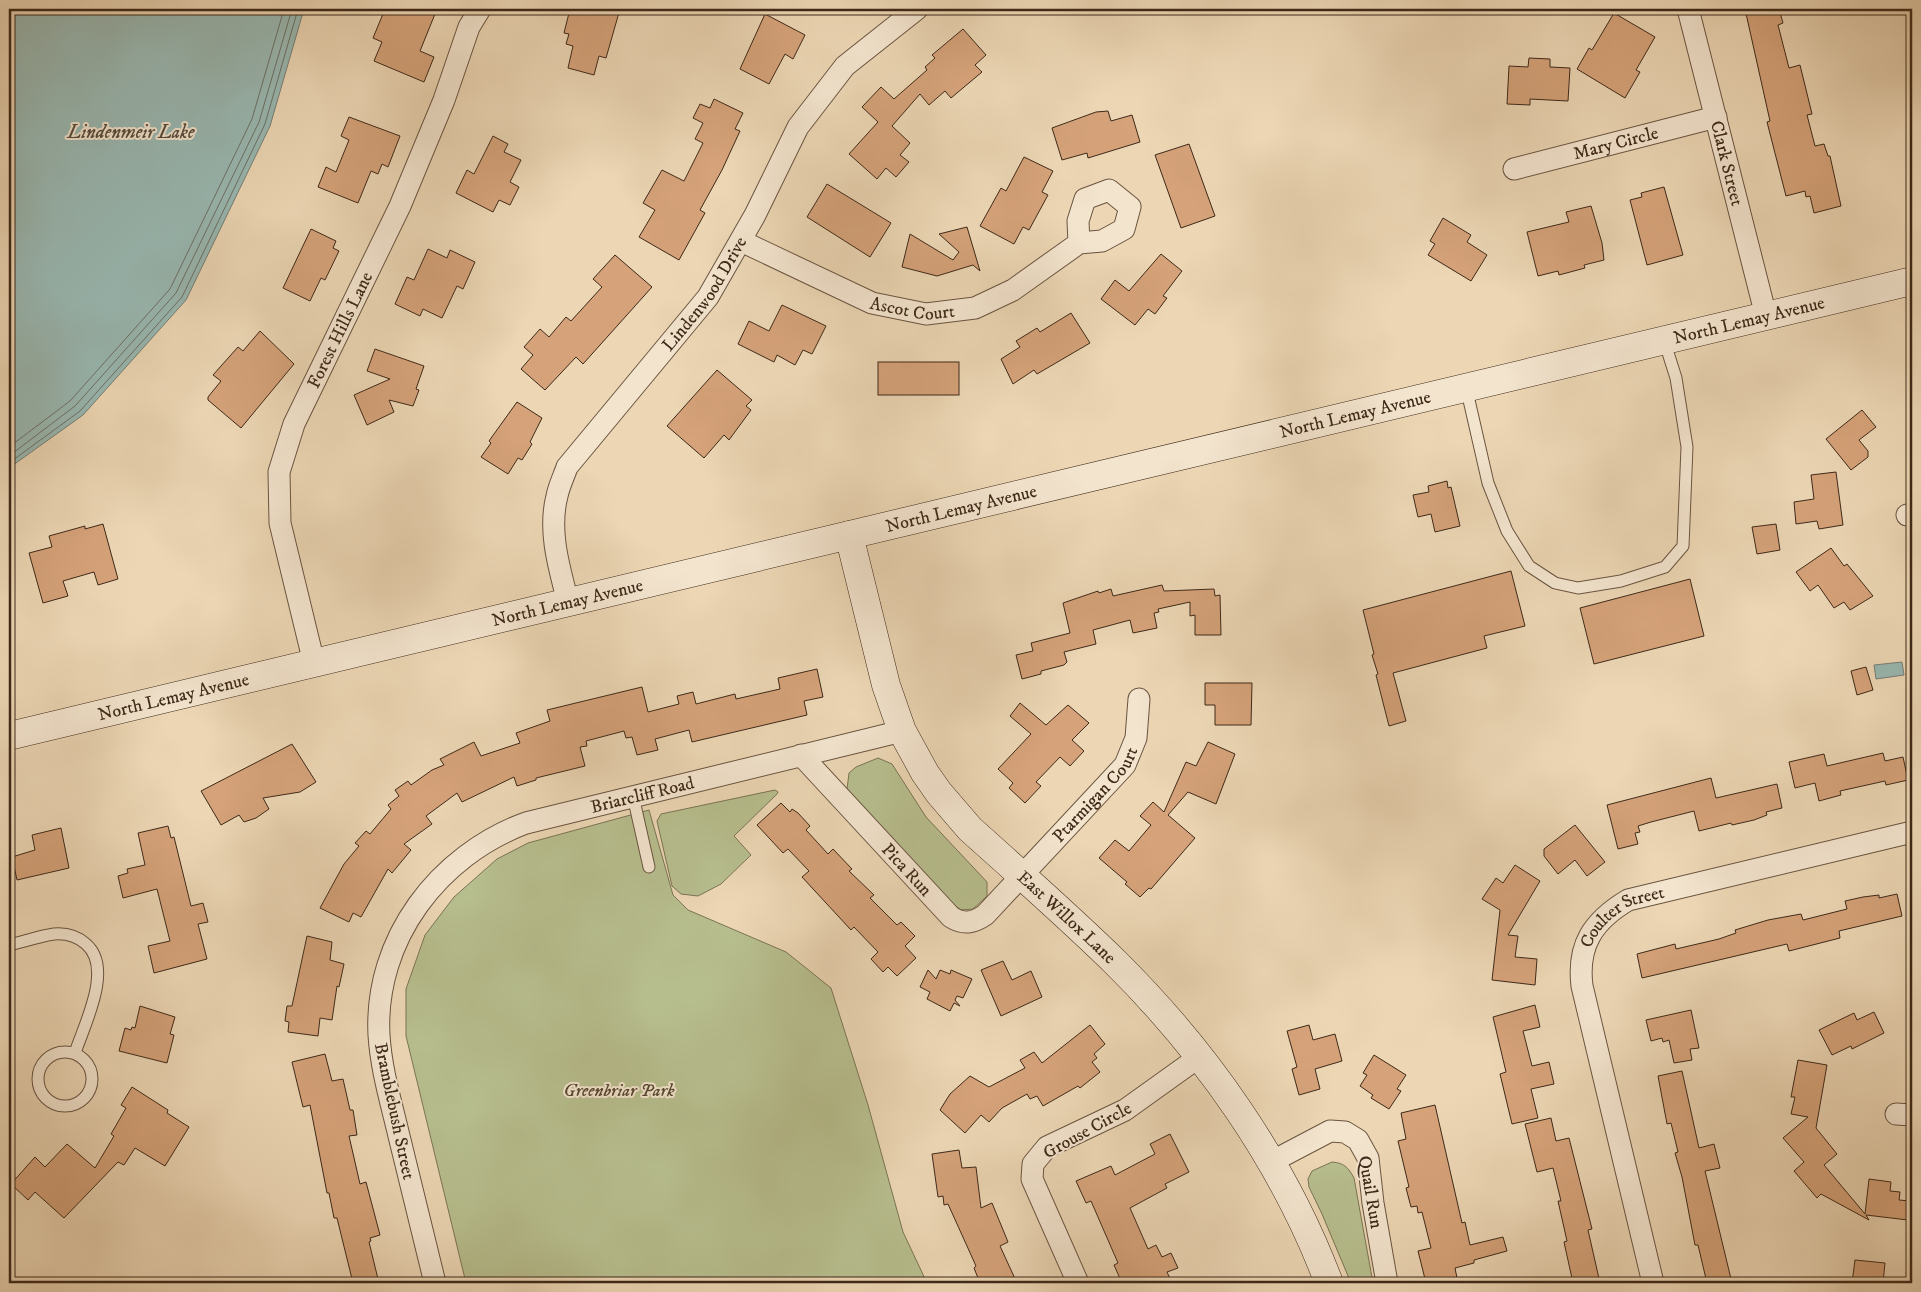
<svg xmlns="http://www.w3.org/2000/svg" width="1921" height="1292" font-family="'IM FELL DW Pica',serif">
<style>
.green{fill:#b7be8e;stroke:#7a7454}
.water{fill:#99b8b2;stroke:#757f75}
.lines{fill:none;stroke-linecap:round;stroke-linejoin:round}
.shore{stroke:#6c7066;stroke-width:1}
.building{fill:#d5a279;stroke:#3e2919}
.lane-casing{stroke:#6a5440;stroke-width:13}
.street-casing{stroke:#6a5440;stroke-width:23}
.secondary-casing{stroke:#3e2919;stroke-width:29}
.lane{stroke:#f3e4ce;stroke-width:11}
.street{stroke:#f3e4ce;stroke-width:21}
.secondary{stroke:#f3e4ce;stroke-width:28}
.labels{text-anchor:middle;stroke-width:4;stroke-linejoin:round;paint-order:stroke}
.street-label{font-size:18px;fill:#3e2919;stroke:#f3e4ce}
.park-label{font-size:18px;font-style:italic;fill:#564730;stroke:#f3e4ce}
.water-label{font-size:19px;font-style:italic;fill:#554d3f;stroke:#f3e4ce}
</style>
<rect width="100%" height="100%" fill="#ecd6b4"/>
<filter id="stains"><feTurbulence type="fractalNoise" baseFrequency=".004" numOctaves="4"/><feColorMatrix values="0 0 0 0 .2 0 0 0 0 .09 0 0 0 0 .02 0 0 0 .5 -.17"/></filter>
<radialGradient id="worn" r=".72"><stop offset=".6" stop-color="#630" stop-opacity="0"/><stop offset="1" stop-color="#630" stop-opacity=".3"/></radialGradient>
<g class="green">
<path d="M878,758l14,6 34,53 61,65v14l-14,13 -12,1 -7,-5 -107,-116 2,-16 7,-6z"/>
<path d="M775,790l3,2 -1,2 -43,42 17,19 -30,29 -23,12 -17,-2 -9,-8 -15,-65 4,-7z"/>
<path d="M649,810l24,85 15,15 98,42 45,36 37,117 35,127 24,51h-461l-60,-247v-47l19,-54 29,-38 43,-38 31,-16z"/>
<path d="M1332,1162c12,1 16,5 22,16l19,105h-22l-29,-69 -13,-27 -1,-8 4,-8z"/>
</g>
<g class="water">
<path d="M9,9h295l-34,117 -84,174 -103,115 -74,53z"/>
<path d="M1902,662l2,13 -28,4 -2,-14z"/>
</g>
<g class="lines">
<g class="shore">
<path d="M9,447l61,-46 100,-112 82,-170 32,-110"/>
<path d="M9,456l66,-50 101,-113 83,-171 33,-113"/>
<path d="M9,463l71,-52 102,-114 83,-173 33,-115"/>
</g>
</g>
<g class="building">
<path d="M385,9h52l-17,42 14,6 -10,25 -50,-21 8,-19 -9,-4z"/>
<path d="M570,9h50l-14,49 -7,-2 -5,19 -26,-7 5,-22 -7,-2 3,-10 -5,-1z"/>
<path d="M1745,9h34l4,14 -5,2 11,43 11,-3 12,49 -5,1 8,31 9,-2 4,12h2l11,50 -27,7 -4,-17 -4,1 -1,-6 -19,5 -19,-74 3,-1z"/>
<path d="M1614,13l41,24 -19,33 4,2 -15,26 -48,-29 12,-21 3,2z"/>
<path d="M765,14l40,21 -12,24 -8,-5 -16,30 -29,-15z"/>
<path d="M963,29l23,26 -11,10 7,7 -31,26 -6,-7 -16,14 -9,-11 -28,32 18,17 -10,12 9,7 -13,15 -10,-9 -9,11 -28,-25 29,-32 -16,-15 19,-20 13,12 33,-29 -2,-3 10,-9 -3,-3z"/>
<path d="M1529,58l21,1v8l20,1 -2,33 -38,-2v6l-23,-1 2,-38 19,1z"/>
<path d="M714,99l29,14 -8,16 5,2 -18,39 -22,40 5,3 -26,47 -40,-23 16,-27 -12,-7 19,-33 22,11 19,-38 -8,-4 8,-16 -10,-5 7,-14 10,4z"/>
<path d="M1108,111l3,10 21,-6 8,27 -52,16 -1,-5 -25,7 -10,-32 44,-16z"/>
<path d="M349,117l51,19 -12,31 -6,-3 -4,10 -7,-3 -13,32 -40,-16 8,-20 10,5 13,-32 -8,-4z"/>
<path d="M493,136l15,8 -4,8 17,8 -11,22 9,5 -9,18 -11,-5 -6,12 -37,-19 11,-23 7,4z"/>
<path d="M1189,144l26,72 -34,12 -26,-73z"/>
<path d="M1024,157l29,14 -11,21 6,3 -19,35 -6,-3 -9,17 -34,-18 21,-38 5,3z"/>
<path d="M827,184l64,39 -21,34 -63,-40z"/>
<path d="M1664,187l19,68 -36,10 -17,-65 12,-3 -1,-4z"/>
<path d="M1591,206l11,37 2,17 -20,5 1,3 -26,7 -1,-4 -20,5 -11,-44 42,-10 -3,-10z"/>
<path d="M1443,218l28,17 -4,7 20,13 -16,26 -43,-26 7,-11 -5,-3z"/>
<path d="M967,227l13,44 -7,-6 -36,11 -35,-9 8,-33 43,26 6,-8 -20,-18z"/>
<path d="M311,229l25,12 -3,7 6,3 -14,29 -4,-2 -11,23 -27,-13z"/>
<path d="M428,249l19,9 3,-8 25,12 -12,27 -6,-3 -15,32 -19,-9 -3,7 -25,-12 12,-27 7,3z"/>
<path d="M1161,254l21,17 -19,25 4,2 -12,16 -7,-5 -13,16 -34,-26 14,-19 14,11z"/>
<path d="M615,255l37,32 -69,77 -7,-7 -31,33 -24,-21 12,-14 -9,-8 16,-18 9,8 17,-20 5,4 31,-34 -9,-8z"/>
<path d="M782,305l44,21 -14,28 -9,-4 -8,15 -18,-10 -3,7 -36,-18 11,-23 20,10z"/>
<path d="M1071,313l19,30 -53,31 -3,-4 -21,14 -12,-25 19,-12 -4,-6 21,-13 3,4z"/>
<path d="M260,331l34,33 -53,64 -33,-28v-3l13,-16 -8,-6 25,-28 5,4z"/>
<path d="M375,349l49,17 -8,23 3,1 -6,16 -24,-6 5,12 -27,13 -13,-30 36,-16 -23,-8z"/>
<rect x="878" y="362" width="81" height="33"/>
<path d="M717,370l35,30 -6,6 5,4 -22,30 -5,-5 -20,23 -37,-32z"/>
<path d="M517,402l25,16 -12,24 2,2 -10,16 -4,-2 -10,16 -27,-17 10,-14 -2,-2z"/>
<path d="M1862,410l14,17 -17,13 9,11v6l-17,13 -25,-31z"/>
<path d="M1836,472l7,53 -24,4 -2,-8 -21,3 -2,-22 20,-3 -3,-24z"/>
<path d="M1447,481l1,7 3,-1 9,39 -25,6 -4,-18 -13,3 -5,-22 16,-3 -1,-6z"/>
<path d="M103,524l15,55 -20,6 -4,-13 -31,9 5,15 -25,7 -14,-50 23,-6 -3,-11 36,-10v3z"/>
<path d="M1776,524l4,26 -23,4 -5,-27z"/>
<path d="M1831,548l13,18 3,-2 26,32 -23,14 -6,-8 -10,6 -16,-23 -8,6 -14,-19z"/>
<path d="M1511,571l14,55 -41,10 3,12 -94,25 13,48 -17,5 -13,-51 2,-1 -6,-19 2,-1 -11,-44z"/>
<path d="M1690,579l14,57 -110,28 -14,-56z"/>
<path d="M1162,585l2,6 50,-2 1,7 5,-1 1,40h-26v-20l-5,1v-14l-32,7 1,3 -5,1 3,15 -24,5 -3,-13 -37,10 3,14 -32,8 3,10 -3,3 -23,6v3l-19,5 -6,-24 17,-4 -2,-8 39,-10 -7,-30 35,-12 1,2 12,-4 2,7z"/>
<path d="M1866,667l7,23 -16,5 -6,-24z"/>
<path d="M817,669l6,28 -19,4 3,14 -115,27 -3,-12 -34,9 3,11 -21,5 -5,-18 -6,1 -2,-7 -38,10 1,5 -7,1 5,19 -49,12v2l-19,6 -3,-9 -52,25 -5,-9 -31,23 6,8 -28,20 7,6 -19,23 -4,-4 -27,48 -8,-4 -4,9 -29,-14 24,-44 15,-18 -4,-3 11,-12 4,3 21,-25 -3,-4 11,-9 -4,-6 13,-9 3,4 21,-15 12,-5 -4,-6 34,-17 7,14 39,-13 -4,-10 34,-12 -3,-11 95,-23 6,25 31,-8 -2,-8 16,-4 3,12 39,-10 1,5 44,-10 -2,-11z"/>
<path d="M1205,683h47l-1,42h-36v-20h-10z"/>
<path d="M1020,703l26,22 22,-20 21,18 -17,17 12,11 -14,15 -10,-9 -24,25 5,4 -16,17 -16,-15 4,-5 -15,-14 33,-35 -21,-18z"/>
<path d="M1208,742l27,12 -19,50 -28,-12 -20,23 27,23 -44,51 -2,-1 -9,9 -15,-13 2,-2 -28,-24 16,-18 14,11 22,-26 -11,-9 13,-14 11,10 22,-50 10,4z"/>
<path d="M292,744l24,38 -16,10 -37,6 6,11 -13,9 -12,4 -5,-7 -18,10 -20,-34z"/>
<path d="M1883,753l2,8 18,-4 5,23 -22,5 -1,-4 -45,10 1,4 -22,6 -4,-18 -20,5 -6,-26 35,-8 3,12z"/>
<path d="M1711,778l5,20 61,-14 5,24 -16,4 1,3 -13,5 -22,5 -1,-2 -32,8 -5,-20 -43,11 -13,4 2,6 -5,1 3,11 -20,5 -11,-44z"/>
<path d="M781,803l9,9 2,-3 6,4 12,13 -4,4 22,24 5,-5 19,20 -3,2 25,24 -4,3 27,27 4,-3 14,14 -10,10 11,12 -19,18 -9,-9 -5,5 -12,-13 7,-7 -24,-25 -3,3 -49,-53 7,-6 -21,-22 -5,4 -26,-28z"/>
<path d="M1575,825l30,37 -18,14 -12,-16 -17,14 -14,-18v-7z"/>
<path d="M168,826l3,12 3,-1 17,69 12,-3 5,19 -10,2 9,35 -53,14 -6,-27 22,-5 -13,-52 -34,9 -5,-22 10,-3 -1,-4 18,-4 -7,-32z"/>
<path d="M61,828l8,40 -52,12 -5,-23 23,-7 -3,-15z"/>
<path d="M1515,865l25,16 -32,54 10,1 -3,21 22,2 -2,26 -43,-5 8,-70 -18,-11 14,-21 7,5z"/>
<path d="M1897,894l5,22 -63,15 1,7 -51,13 -2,-7 -145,34 -5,-24 38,-10 1,5 43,-10 17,-6 -1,-3 33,-10 33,-6 2,6 44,-11 -2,-8 18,-4 16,-2v3z"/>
<path d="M307,936l25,6 -2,18 14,4 -5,23 -2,-1 -5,34 -12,-2 -2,18 -30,-4 1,-10 -4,-1 2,-15h5z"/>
<path d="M1003,961l9,19 19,-9 11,26 -41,19 -20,-46z"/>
<path d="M928,970l8,9 4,-9 10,4 1,-4 21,9 -9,19 -6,-2 -2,4 5,6 -6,-3 -4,8 -23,-12 3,-7 -10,-5z"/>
<path d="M1535,1005l5,22 -17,4 9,35 17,-4 5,22 -23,5 7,29 -26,6 -12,-50 6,-2 -13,-55z"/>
<path d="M140,1006l35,11 -5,17 4,1 -7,28 -48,-12 6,-23 6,2 1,-3 3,1z"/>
<path d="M1691,1010l8,38 -9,1 2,11 -18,3 -5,-23 -6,2 -1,-4 -11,3 -5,-21z"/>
<path d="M1874,1012l10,21 -32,16 -1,-3 -19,9 -13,-25 35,-17 3,7z"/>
<path d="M1090,1025l15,19 -11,10 3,4 -5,4 8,10 -20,16 -2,-2 -35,20 -6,-10 -7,3 -3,-5 -25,14 -13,14 -8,-7 -16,18 -25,-23 10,-16 20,-18 19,11 36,-19 -5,-8 14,-8 8,11z"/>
<path d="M1309,1025l4,15 22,-6 7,27 -27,8 5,20 -21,6 -7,-26 5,-2 -10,-36z"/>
<path d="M325,1054l7,27 11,-2 7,31h3l4,25 -8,1 11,48 6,-2 14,53 -10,3 1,3 -2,1 10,41h-26l-16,-65h-3l-5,-25h-2l-17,-88 -7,2 -11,-45z"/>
<path d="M1374,1055l32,20 -9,14 4,2 -12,18 -18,-11 2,-3 -13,-9 7,-11 -4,-2z"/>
<path d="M1798,1060l29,5 -11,63 21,26 -13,11 41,49 4,-35 22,3 -1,9 10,1 -1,8 11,1 -2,19 -42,-5 3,5 -48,-26 -4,4 -23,-27 10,-9 -21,-24 25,-21 -17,-3 4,-17h-4z"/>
<path d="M1682,1071l17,77 15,-4 6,24 -15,3 27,112h-25l-9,-38h-3l-13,-68 -7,-24 3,-1 -7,-29 -4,1 -9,-48z"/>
<path d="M132,1087l36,23 -1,3 22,14 -24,39 -30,-18 -11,17 -6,-3 -54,56 -29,-26 -7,8 -17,-16 24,-27 10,10 22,-23 28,24 19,-32 -3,-2 15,-26 -5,-3z"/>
<path d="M1435,1105l27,118 3,-1 5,23 33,-8 4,14 -33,9v3l-19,5 3,15h-32l-8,-32 13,-3 -9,-36 -4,1 -1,-7 -6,1 -5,-19 3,-1 -11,-46 8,-2 -5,-26z"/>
<path d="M1551,1118l5,23 13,-3 23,91 -4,1 12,53h-27l-9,-41 3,-1 -9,-40h3l-8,-33 -16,4 -12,-48z"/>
<path d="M1170,1134l19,38 -24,12 2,4 -37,20 18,41 8,-4 6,12 9,-4 7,15 -11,4 5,11h-50l-8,-18 4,-2 -27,-62 -5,2 -10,-22 35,-15 4,9 40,-21 -5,-10z"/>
<path d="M959,1150l3,18 14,-1 5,41 11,-5 16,39 -8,4 17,37h-37l-6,-15 2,-2 -28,-62 -4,1 -1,-9 -5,1 -6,-43z"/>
<path d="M1855,1260l30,3 -2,20h-31z"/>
</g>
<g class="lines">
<g class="lane-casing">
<g id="lane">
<path d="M1466,387l22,96 19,48 22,35 26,17 23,5 43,-7 44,-14 18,-21 4,-99 -11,-69 -12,-38"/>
<path d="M633,796l16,71"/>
<path d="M9,945c14,-3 30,-9 45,-11 12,-1 23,2 32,10 28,24 -2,81 -11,109"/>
<circle cx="65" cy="1079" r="27"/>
</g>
</g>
<g class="street-casing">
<g id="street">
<path id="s1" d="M1688,9l78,307"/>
<path id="s2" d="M1514,169l202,-52"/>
<path id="s3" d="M741,241l131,62 54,11 49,-6 38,-18 66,-47 23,-2 22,-12 6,-22 -21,-17 -24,9 -7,22 1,22"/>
<path d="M1907,515l5,1"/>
<path id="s4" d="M568,602c-9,-35 -20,-71 -11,-106 2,-10 7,-20 10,-29l141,-170 47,-82 43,-88 47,-61 72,-57"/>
<path id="s5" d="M314,663l-34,-140 -1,-51 15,-48 106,-218 44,-106 25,-73 11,-18"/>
<path id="s6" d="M801,755l150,162c13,8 22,6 34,-2l140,-150 11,-27 3,-39"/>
<path d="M1896,1114l16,1"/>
<path d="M1271,1162l59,-31 15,1 13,8 10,18 5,45 14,80"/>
<path id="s7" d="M435,1283c-12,-49 -24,-98 -36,-147 -8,-34 -18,-67 -20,-101 -5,-96 60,-180 147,-212l376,-92"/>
<path d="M1078,1283l-46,-104 1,-15 14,-17 78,-37 74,-53"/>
<path id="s8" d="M1653,1283l-71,-297c-5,-41 11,-65 46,-86l284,-68"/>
</g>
</g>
<g class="secondary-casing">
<g id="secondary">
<path id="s9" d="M849,535l37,150 16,46 23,42 14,20 31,36c49,44 98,87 145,133 91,90 169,201 214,321"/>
<path id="s10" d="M9,736l1903,-455"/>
</g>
</g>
<use href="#lane" class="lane"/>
<use href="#street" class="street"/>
<use href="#secondary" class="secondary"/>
</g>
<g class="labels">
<g class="street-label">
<text dy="6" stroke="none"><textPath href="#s2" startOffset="105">Mary Circle</textPath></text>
<text dy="6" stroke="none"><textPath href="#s1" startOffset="159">Clark Street</textPath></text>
<text dy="6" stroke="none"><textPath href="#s4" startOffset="360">Lindenwood Drive</textPath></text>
<text dy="6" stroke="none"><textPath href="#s3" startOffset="186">Ascot Court</textPath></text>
<text dy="6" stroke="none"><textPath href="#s10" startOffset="1789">North Lemay Avenue</textPath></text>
<text dy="6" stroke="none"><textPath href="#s5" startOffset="350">Forest Hills Lane</textPath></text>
<text dy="6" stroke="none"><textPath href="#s10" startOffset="1384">North Lemay Avenue</textPath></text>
<text dy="6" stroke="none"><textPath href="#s10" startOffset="979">North Lemay Avenue</textPath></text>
<text dy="6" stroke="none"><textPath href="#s10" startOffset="574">North Lemay Avenue</textPath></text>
<text dy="6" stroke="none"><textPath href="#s10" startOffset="169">North Lemay Avenue</textPath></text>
<text dy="6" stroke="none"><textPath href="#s6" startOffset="421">Ptarmigan Court</textPath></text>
<text dy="6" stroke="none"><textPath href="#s7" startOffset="650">Briarcliff Road</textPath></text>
<text dy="6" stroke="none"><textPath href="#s6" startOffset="156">Pica Run</textPath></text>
<text dy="6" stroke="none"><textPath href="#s9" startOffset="454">East Willox Lane</textPath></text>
<text dy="6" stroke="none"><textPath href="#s8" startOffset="396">Coulter Street</textPath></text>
<text transform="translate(395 1111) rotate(78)" y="6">Bramblebush Street</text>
<text transform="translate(1087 1130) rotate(-29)" y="6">Grouse Circle</text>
<text transform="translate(1371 1192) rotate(80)" y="6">Quail Run</text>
</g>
<g class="park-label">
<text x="619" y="1096">Greenbriar Park</text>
</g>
<g class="water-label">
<text x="131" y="138">Lindenmeir Lake</text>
</g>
</g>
<rect width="1921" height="1292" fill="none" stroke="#ecd6b4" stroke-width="30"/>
<rect x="10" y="10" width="1901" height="1272" fill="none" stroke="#3e2919" stroke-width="2.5"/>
<rect x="15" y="15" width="1891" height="1262" fill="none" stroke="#3e2919"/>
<rect width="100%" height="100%" filter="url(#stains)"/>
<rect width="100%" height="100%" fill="url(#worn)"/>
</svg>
